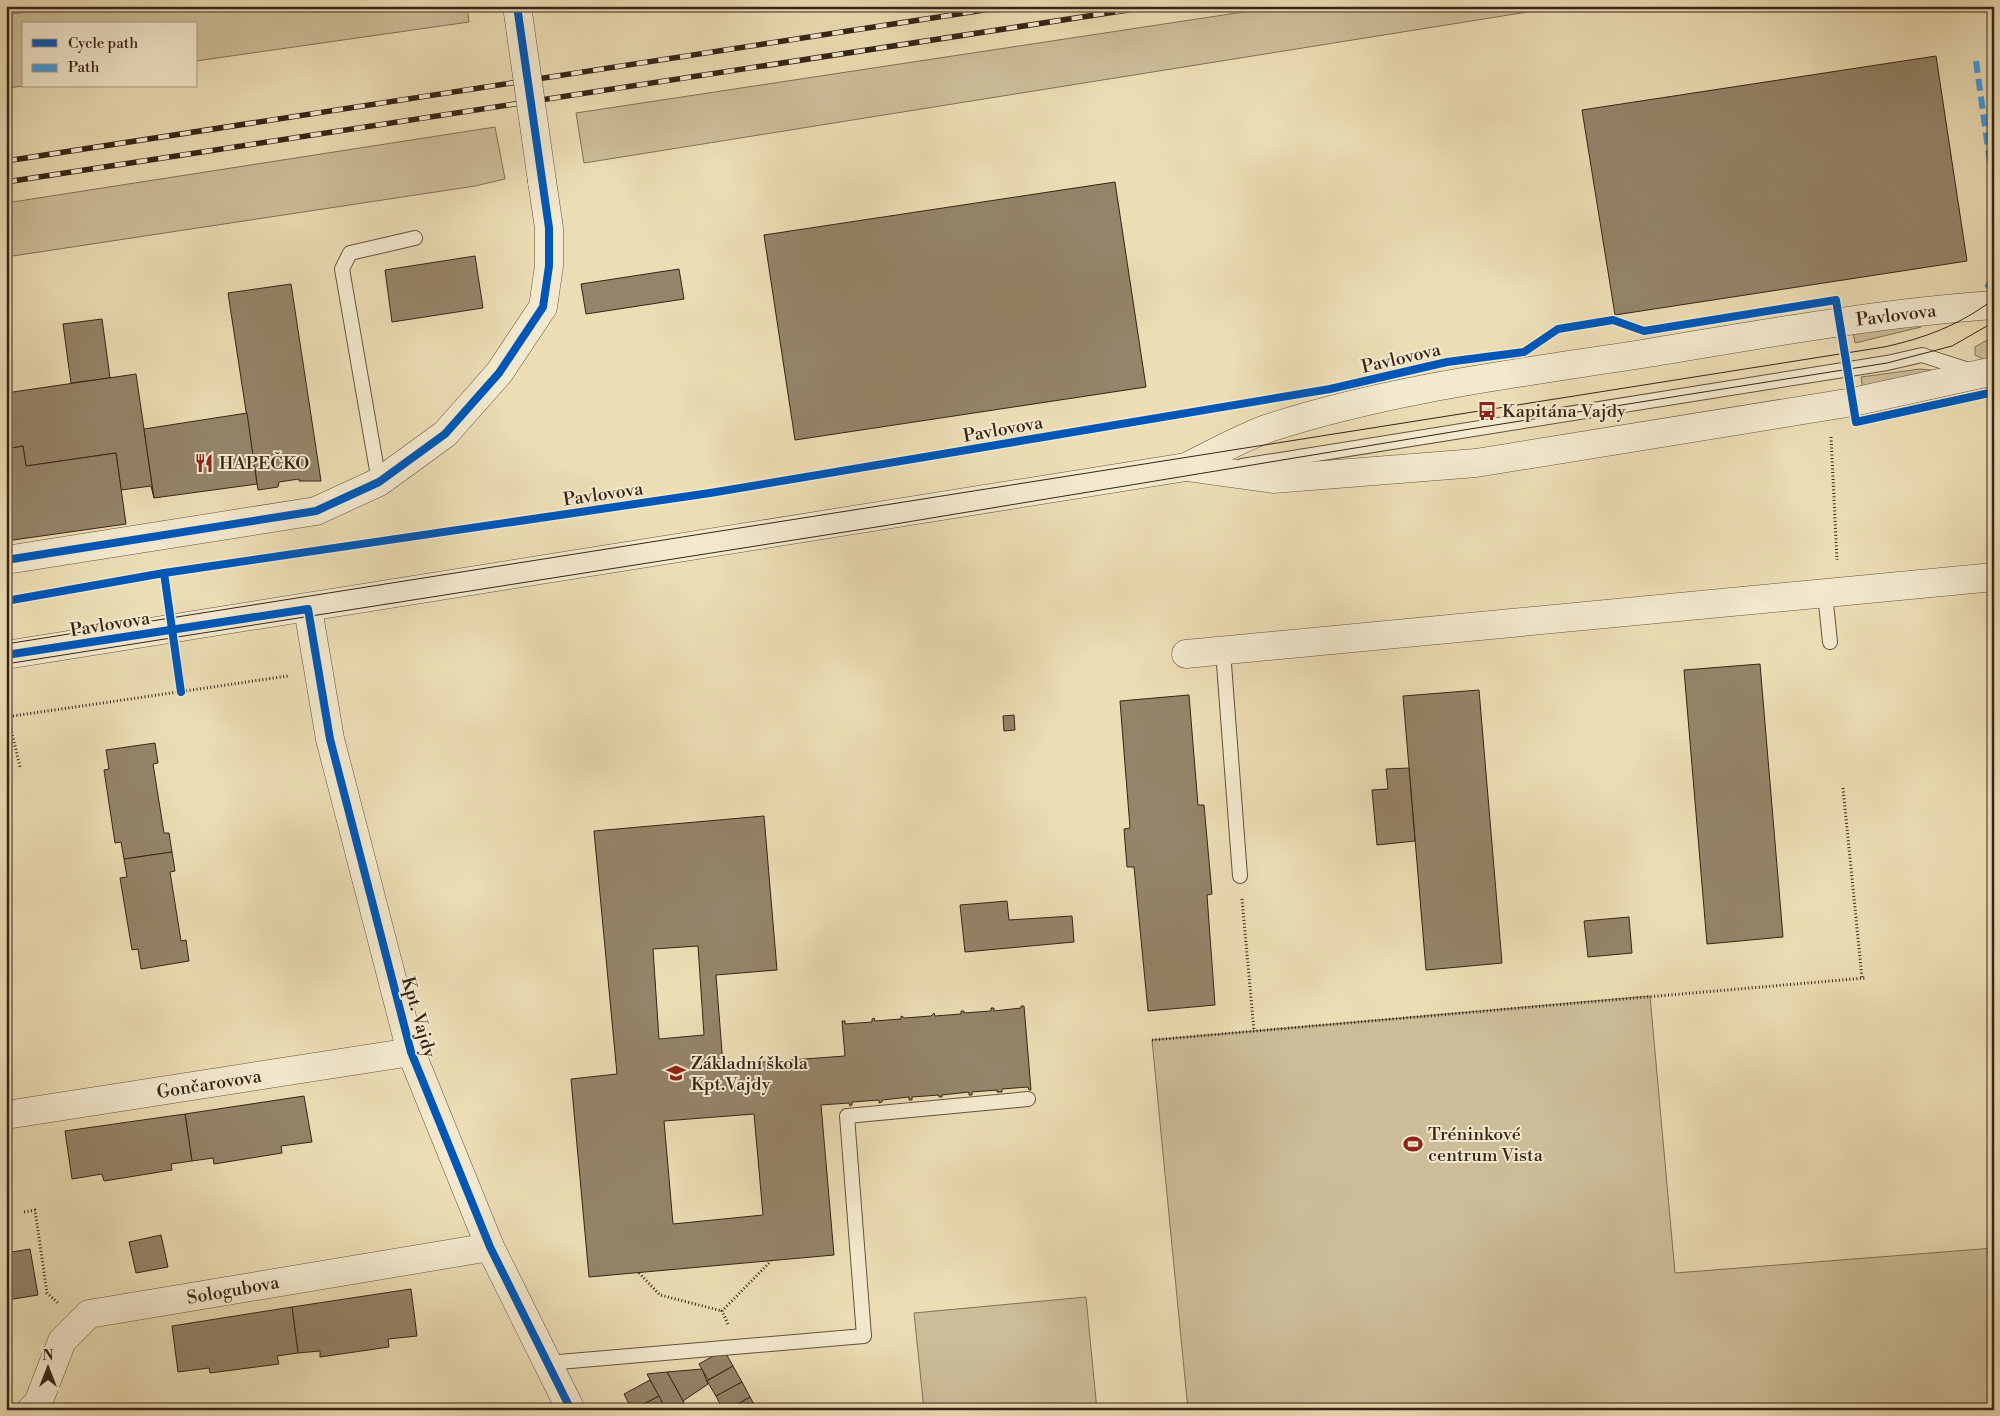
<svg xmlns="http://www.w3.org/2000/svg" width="2000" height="1416" font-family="'Libre Bodoni',serif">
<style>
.green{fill:#cdbe99;stroke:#827158}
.building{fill:#958469;stroke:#362417;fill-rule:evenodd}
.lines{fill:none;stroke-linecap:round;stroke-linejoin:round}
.service-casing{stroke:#64523e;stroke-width:16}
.minor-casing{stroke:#64523e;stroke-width:29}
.path{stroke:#362417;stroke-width:3;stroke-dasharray:1 2.5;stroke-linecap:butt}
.service{stroke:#f3e9ce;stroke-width:14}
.minor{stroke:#f3e9ce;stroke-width:28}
.tram{stroke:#362417;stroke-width:1}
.rail-casing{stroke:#362417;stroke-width:5.5}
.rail{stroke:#f3e9ce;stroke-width:4;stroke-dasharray:11;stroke-linecap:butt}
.minor-bridge-casing{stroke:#64523e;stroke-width:29;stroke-linecap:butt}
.minor-bridge{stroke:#f3e9ce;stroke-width:28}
.quiet{stroke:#3e9cdf;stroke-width:6;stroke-dasharray:12 6;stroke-linecap:butt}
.cycleway-casing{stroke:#f3e9ce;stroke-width:11}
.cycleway{stroke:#0057b8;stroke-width:8}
.labels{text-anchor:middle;stroke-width:4;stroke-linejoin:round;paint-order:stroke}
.street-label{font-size:18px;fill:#362417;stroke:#f3e9ce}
.poi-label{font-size:18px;fill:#362417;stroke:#f3e9ce;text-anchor:start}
</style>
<rect width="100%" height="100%" fill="#ecddb4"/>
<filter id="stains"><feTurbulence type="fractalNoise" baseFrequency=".004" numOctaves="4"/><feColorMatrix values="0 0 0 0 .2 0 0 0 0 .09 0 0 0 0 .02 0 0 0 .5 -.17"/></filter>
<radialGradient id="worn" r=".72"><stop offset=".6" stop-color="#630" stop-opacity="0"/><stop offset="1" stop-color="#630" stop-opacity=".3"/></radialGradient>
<g class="green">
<path d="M67,6h400l2,16 -273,39v-37h-172v62l-18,2v-73z"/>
<path d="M1283,6h282l-981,157 -8,-50z"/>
<path d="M495,127l10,52 -30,7 -469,71v-54z"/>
<path d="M1920,323l1,4 -66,16 -2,-11z"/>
<path d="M1994,336v23l-9,1 -10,-5v-8z"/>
<path d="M1920,369l11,1 3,4 -71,16 -2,-13z"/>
<path d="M1650,996l25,277 319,-25v162h-806l-36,-370z"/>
<path d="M1086,1297l11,113h-173l-10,-97z"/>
</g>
<g class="building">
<path d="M1936,56l31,205 -352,54 -33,-205z"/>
<path d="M1115,182l31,205 -351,53 -31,-205z"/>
<path d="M475,256l8,52 -91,14 -7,-52z"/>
<path d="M679,269l5,30 -98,15 -5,-30z"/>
<path d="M291,284l30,197h-22v-2l-20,3 -1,5 -20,3 -30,-197z"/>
<path d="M102,319l8,59 -39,5 -8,-59z"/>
<path d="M136,374l18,124 -3,-12 -30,4 -5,-37 -90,13 -3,-20 -17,3v-56z"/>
<path d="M247,413l10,71 -103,14 -10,-69z"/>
<path d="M23,446l3,20 90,-13 10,71 -120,17v-92z"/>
<path d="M1760,664l23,273 -76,7 -23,-274z"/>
<path d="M1479,690l23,273 -76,7 -23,-274z"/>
<path d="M1189,695l9,110h6l8,89 -5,1 8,110 -67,6 -14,-144h-7l-3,-38 6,-1 -10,-127z"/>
<path d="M1014,715l1,15 -11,1 -1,-15z"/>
<path d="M155,743l3,20 -5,1 11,69h5l3,19 -48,7 -3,-17 -6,1 -11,-73 5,-1 -3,-19z"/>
<path d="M1409,768l6,73 -38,4 -5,-55 16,-1 -2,-20z"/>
<path d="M764,816l13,154 -61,5 7,90 122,-9 -3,-35h3v3l27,-2v-3l2,-1 1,3 26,-2v-3l4,2 26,-2 3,-3 1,3 26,-2v-3h3v2l27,-2v-3h3v3l27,-3v-2h3l7,84h-2l-1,-3 -26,2v3h-5v-2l-25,2v3h-3v-3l-27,3v2h-3v-2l-27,2v3h-3v-3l-27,3v2l-3,1v-3l-27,2v3l-2,1 -1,-3 -28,2 13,150 -245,22 -18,-198 46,-5 -23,-243zM698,946l6,89 -45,4 -6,-90zM754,1114l9,101 -90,9 -9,-103z"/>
<path d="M172,852l3,19 -5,1 11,69 5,-1 3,21 -48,8 -3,-20 -6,1 -12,-72 7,-1 -3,-18z"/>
<path d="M1007,901l2,19 63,-4 2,26 -109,10 -5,-47z"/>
<path d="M1629,917l3,36 -44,4 -4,-36z"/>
<path d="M304,1096l8,46 -31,4 1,7 -68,11 -1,-6 -21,3 -7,-47z"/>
<path d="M185,1114l7,47 -21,3 1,6 -68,11 -2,-7 -30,5 -7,-48z"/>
<path d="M161,1235l7,32 -32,6 -7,-31z"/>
<path d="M30,1249l8,46 -31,5 1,7h-2v-54z"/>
<path d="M411,1289l6,47 -29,3 1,8 -69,10v-6l-22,2 -6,-46z"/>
<path d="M292,1307l6,46 -21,3 2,8 -69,9 -1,-5 -31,4 -6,-46z"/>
<path d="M724,1350l9,16 -25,14 -9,-16z"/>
<path d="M733,1366l9,16 -26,14 -9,-15z"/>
<path d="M702,1369l6,15 -25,17 -16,-29z"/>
<path d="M667,1372l16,29 5,9h-22l-19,-36z"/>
<path d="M650,1380l9,16 -27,14 -8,-16z"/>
<path d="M742,1382l8,15 -22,13h-5l-7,-14z"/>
<path d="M659,1396l7,14h-33z"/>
<path d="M750,1397l7,13h-29z"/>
</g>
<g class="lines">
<g class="service-casing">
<g id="service">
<path d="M1242,466l645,-103 35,-8 50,16"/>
<path d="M379,482l-37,-213 8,-16 65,-15"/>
<path d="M1825,594l5,48"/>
<path d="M1223,651l17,225"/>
<path d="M547,1363l317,-27 -17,-220 181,-17"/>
</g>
</g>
<g class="minor-casing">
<g id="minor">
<path d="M1186,467l87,12 203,-16 377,-61 141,-31"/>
<path d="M6,560l310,-49 63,-29 66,-48 54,-61 44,-66 6,-41v-38l-7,-47"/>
<path d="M308,609l22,130 81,313 79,195 81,163"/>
<path d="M1186,654l808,-77"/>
<path d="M6,655l1180,-188c27,-13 55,-29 83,-39 123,-40 252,-55 379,-75 115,-19 230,-40 346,-48"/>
<path d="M6,1115l405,-63"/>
<path d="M31,1410l7,-7 24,-62 27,-27 401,-67"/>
</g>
</g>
<g class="path">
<path d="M1831,437l6,123"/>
<path d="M6,708l14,59"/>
<path d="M6,717l282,-41"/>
<path d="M1843,788l19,190"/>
<path d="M1242,899l12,132"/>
<path d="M1152,1040l713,-62"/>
<path d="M24,1212l11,-2 12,83 11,10"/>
<path d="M639,1273l21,22 62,16"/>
<path d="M728,1324l-6,-13 49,-50"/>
</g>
<use href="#service" class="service"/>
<use href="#minor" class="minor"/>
<g class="tram">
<path d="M6,644l1878,-297c41,-9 76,-22 110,-48"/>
<path d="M6,664l877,-138 587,-97 417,-66 65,-17 42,-24"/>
</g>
<g class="rail-casing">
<g id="rail">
<path d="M6,161l1004,-155"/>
<path d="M6,182l1148,-176"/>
</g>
</g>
<use href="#rail" class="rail"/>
<g class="minor-bridge-casing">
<path id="minor-bridge" d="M517,6l25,175"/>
</g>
<use href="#minor-bridge" class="minor-bridge"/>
<g class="quiet">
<path d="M1976,61l18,131"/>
<path d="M1987,288l7,-12"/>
</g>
<g class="cycleway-casing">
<g id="cycleway">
<path d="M6,560l310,-49 63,-29 66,-48 54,-61 44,-66 6,-41v-38l-32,-222"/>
<path d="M164,573l17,119"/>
<path d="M6,601l158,-28 546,-80 620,-104 117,-27 77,-10 34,-23 55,-9 31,11 192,-31 20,122 138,-30"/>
<path d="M6,655l302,-46 22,130 81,313 79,195 81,163"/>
</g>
</g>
<use href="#cycleway" class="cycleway"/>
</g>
<defs>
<g id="bus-bare" transform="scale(1.5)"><path d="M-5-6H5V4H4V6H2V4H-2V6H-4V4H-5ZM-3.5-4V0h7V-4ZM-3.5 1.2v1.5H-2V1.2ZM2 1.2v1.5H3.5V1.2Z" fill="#8f2418" stroke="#f3e9ce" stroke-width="2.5" paint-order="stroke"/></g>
<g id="restaurant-bare" transform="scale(1.5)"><path d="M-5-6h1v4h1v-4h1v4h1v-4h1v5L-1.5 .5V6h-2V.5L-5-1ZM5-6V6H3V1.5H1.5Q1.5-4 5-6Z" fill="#8f2418" stroke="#f3e9ce" stroke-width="2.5" paint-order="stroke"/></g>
<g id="school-bare" transform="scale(1.5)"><path d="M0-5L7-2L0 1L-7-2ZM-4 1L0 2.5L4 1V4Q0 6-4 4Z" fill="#8f2418" stroke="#f3e9ce" stroke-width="2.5" paint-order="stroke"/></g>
<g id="stadium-bare" transform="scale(1.5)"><path d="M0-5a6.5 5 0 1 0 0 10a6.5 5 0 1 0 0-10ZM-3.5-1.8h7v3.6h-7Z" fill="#8f2418" stroke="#f3e9ce" stroke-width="2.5" paint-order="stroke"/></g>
</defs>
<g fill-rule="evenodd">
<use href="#bus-bare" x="1487" y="411"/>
<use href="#restaurant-bare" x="204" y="463"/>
<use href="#school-bare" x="676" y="1073"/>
<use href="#stadium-bare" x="1413" y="1144"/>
</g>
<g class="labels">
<g class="street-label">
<text transform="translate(1896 315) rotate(-7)" y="6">Pavlovova</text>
<text transform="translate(1401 358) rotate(-13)" y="6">Pavlovova</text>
<text transform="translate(1003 429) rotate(-10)" y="6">Pavlovova</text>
<text transform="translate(603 494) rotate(-8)" y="6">Pavlovova</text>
<text transform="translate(110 624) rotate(-9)" y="6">Pavlovova</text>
<text transform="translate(419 1017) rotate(74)" y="6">Kpt. Vajdy</text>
<text transform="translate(209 1084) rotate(-9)" y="6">Gončarovova</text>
<text transform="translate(233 1290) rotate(-10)" y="6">Sologubova</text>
</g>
<g class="poi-label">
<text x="1502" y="417">Kapitána Vajdy</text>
<text x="219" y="469">HAPEČKO</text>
<text x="691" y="1069">Základní škola<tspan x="691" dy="21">Kpt.Vajdy</tspan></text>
<text x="1428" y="1140">Tréninkové<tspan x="1428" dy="21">centrum Vista</tspan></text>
</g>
</g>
<rect width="2000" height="1416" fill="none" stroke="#ecddb4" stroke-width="25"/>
<rect x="8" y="8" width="1985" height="1401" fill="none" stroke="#362417" stroke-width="2.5"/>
<rect x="12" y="12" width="1975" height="1391" fill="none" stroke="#362417"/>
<rect x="22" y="22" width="175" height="65" fill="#f3e9ce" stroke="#a79a85"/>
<rect x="32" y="39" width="25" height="8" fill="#0057b8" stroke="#a79a85"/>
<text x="68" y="48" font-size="15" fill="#362417">Cycle path</text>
<rect x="32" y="64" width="25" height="8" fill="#3e9cdf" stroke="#a79a85"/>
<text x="68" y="72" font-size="15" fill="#362417">Path</text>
<g transform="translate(48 1368)" stroke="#f3e9ce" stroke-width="4" paint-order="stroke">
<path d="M0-4L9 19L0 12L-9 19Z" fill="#362417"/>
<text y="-8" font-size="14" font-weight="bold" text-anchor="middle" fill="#362417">N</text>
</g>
<rect width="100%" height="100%" filter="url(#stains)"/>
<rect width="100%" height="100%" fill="url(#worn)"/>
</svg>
